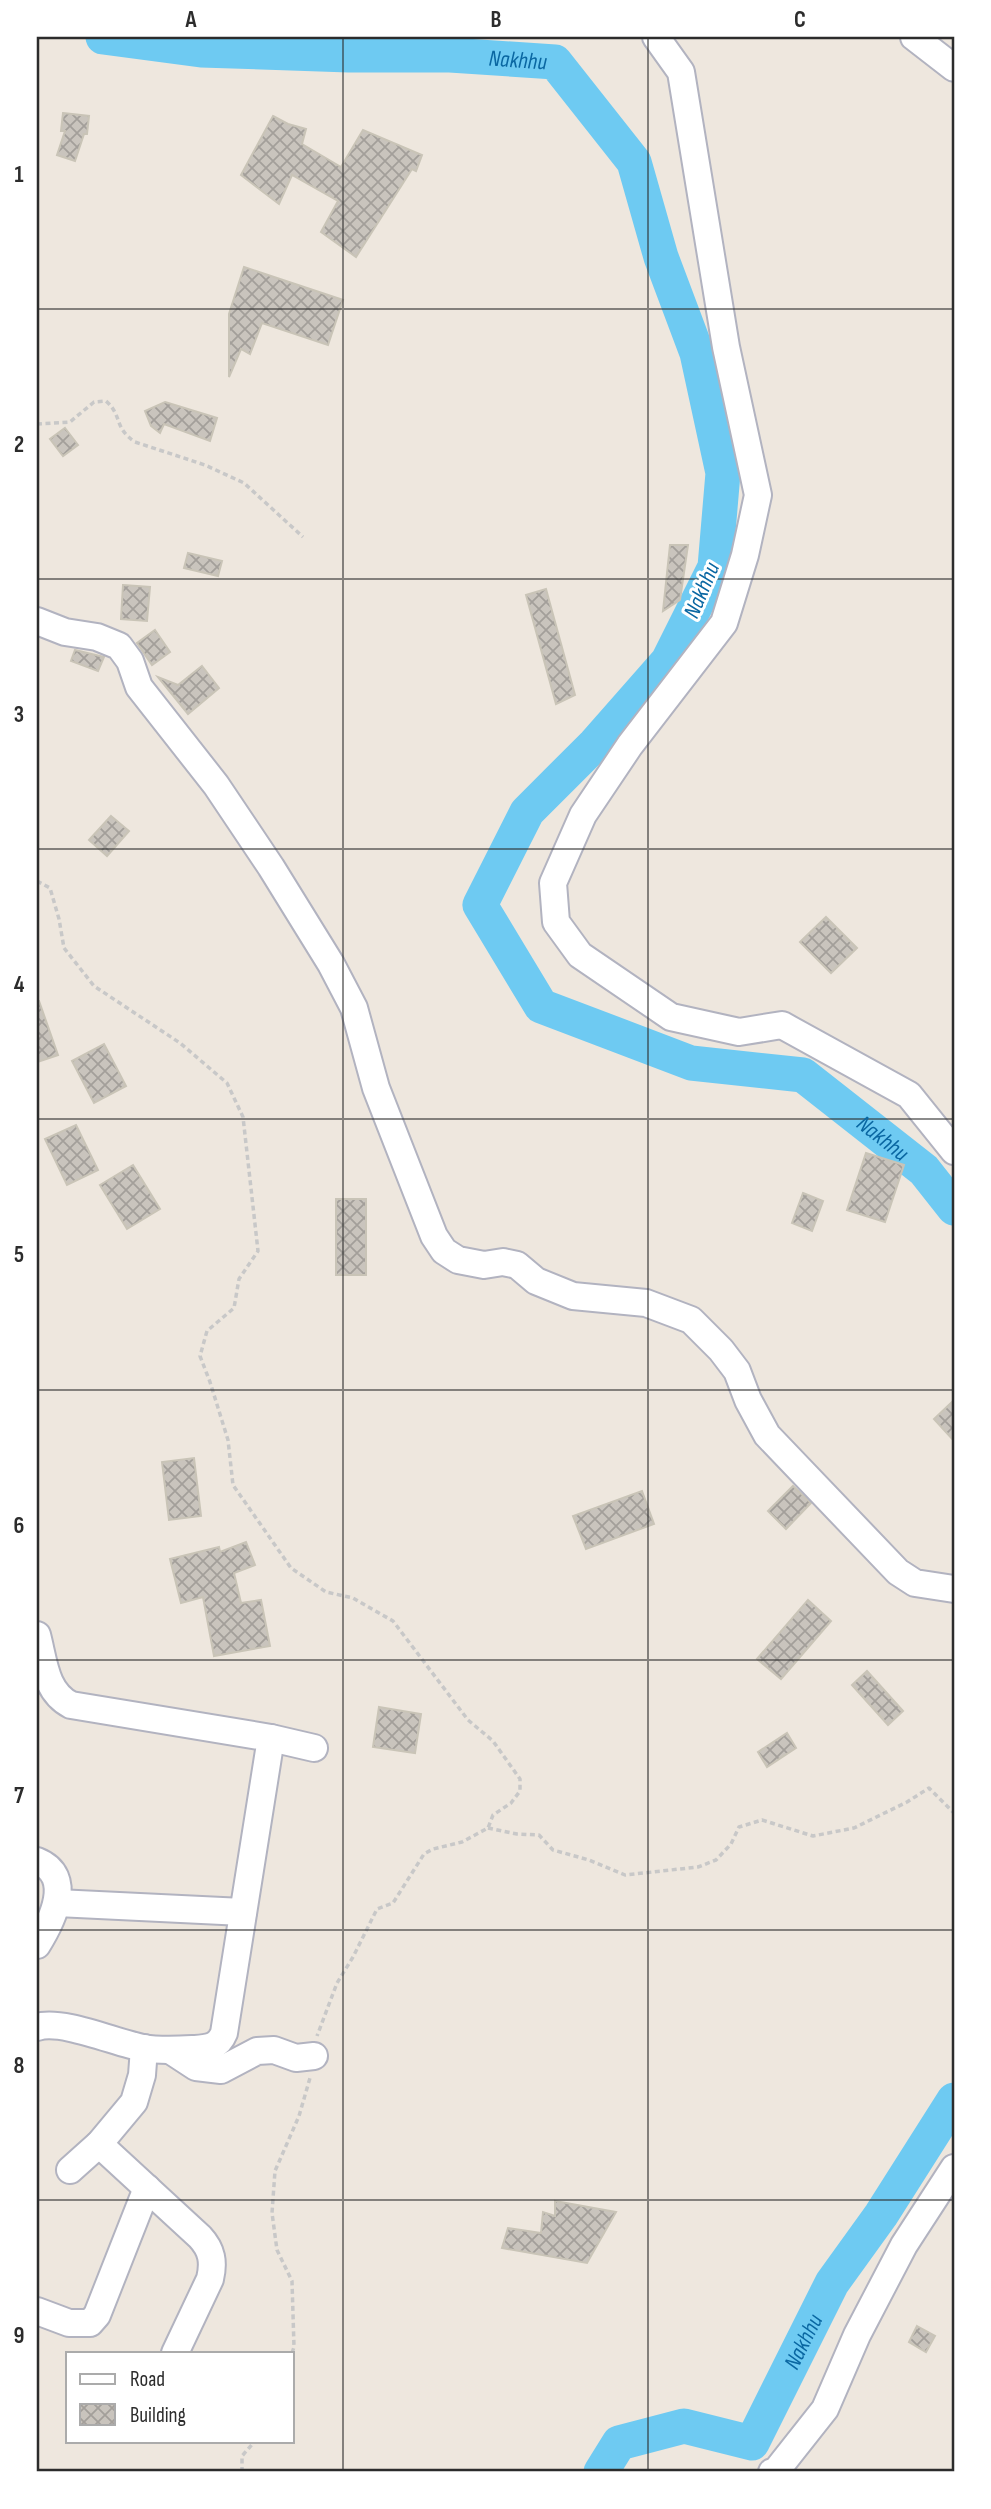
<svg xmlns="http://www.w3.org/2000/svg" width="991" height="2509" font-family="'Sofia Sans Condensed',sans-serif">
<style>
.lines{fill:none;stroke-linecap:round;stroke-linejoin:round}
.river{stroke:#6ecaf2;stroke-width:35}
.building{fill:url(#building-cross-hatch);stroke:#c9c4b7;stroke-width:2}
.minor-casing{stroke:#b2b3c0;stroke-width:30}
.path{stroke:#c8c8c8;stroke-width:3.5;stroke-dasharray:5 3.5;stroke-linecap:butt}
.minor{stroke:#fff;stroke-width:26}
.grid{fill:none;stroke:#2c2c2c;stroke-width:2;stroke-opacity:0.55}
.labels{text-anchor:middle;stroke-width:6;stroke-linejoin:round;paint-order:stroke}
.water-label{font-size:23px;font-style:italic;fill:#0a67a2;stroke:#fff}
.neatline{fill:none;stroke:#2c2c2c;stroke-width:2.5}
.grid-label{font-size:23px;text-anchor:middle;font-weight:bold;fill:#2c2c2c}
</style>
<defs>
<pattern id="building-cross-hatch" width="8" height="8" patternUnits="userSpaceOnUse" patternTransform="scale(1.75)"><rect width="8" height="8" fill="#c9c4bd"/><path d="M0 0l8 8M0 8l8-8" fill="none" stroke="#a39f9a"/></pattern>
</defs>
<rect width="100%" height="100%" fill="#eee7de"/>
<g class="lines">
<g class="river">
<path id="s1" d="M103,37l98,13 148,5h101l105,7 79,100 27,95 36,96 26,120 -8,94 -47,94 -73,83 -68,68 -47,93 61,101 150,57 112,12 121,95 30,38"/>
<path id="s2" d="M601,2472l18,-29 65,-17 68,17 80,-160 49,-68 73,-115"/>
</g>
</g>
<g class="building">
<path d="M63,113l26,3 -2,18h-3l-9,27 -18,-6 8,-24h-4z"/>
<path d="M273,116l15,8 18,5 -4,15 39,23 22,-37 59,25 -6,16 -4,-2 -56,88 -35,-25 17,-31 -46,-26 -13,29 -38,-29z"/>
<path d="M244,267l99,33 -15,45 -66,-22 -12,31 -9,-5 -12,28v-63z"/>
<path d="M165,402l52,16 -7,23 -46,-17 -4,9 -9,-7 -6,-15z"/>
<path d="M65,428l13,17 -15,11 -13,-17z"/>
<path d="M670,545h18l-8,55 -17,11z"/>
<path d="M188,553l34,8 -4,15 -34,-8z"/>
<path d="M123,585l27,2 -3,34 -26,-2z"/>
<path d="M546,589l29,106 -19,9 -30,-109z"/>
<path d="M155,630l15,22 -18,13 -15,-22z"/>
<path d="M75,650l29,7 -6,14 -27,-10z"/>
<path d="M202,666l17,22 -31,26 -30,-37 20,8z"/>
<path d="M111,816l18,15 -22,25 -18,-16z"/>
<path d="M826,917l31,31 -26,25 -31,-31z"/>
<path d="M37,1001h2l19,54 -21,7z"/>
<path d="M104,1044l22,42 -32,17 -22,-42z"/>
<path d="M76,1125l22,45 -31,15 -22,-46z"/>
<path d="M866,1153l38,12 -19,57 -38,-12z"/>
<path d="M133,1165l27,44 -33,20 -27,-44z"/>
<path d="M803,1193l20,8 -11,30 -20,-8z"/>
<rect x="336" y="1199" width="30" height="76"/>
<path d="M954,1400v41l-20,-22z"/>
<path d="M194,1458l7,58 -32,4 -7,-58z"/>
<path d="M793,1486l18,17 -25,26 -18,-18z"/>
<path d="M642,1491l12,33 -68,25 -13,-33z"/>
<path d="M246,1542l9,23 -21,8 7,30 20,-3 9,46 -56,10 -11,-59 -22,6 -11,-44 49,-12 1,5z"/>
<path d="M808,1600l23,21 -50,58 -24,-20z"/>
<path d="M867,1671l36,40 -15,14 -36,-40z"/>
<path d="M379,1707l42,7 -6,39 -42,-6z"/>
<path d="M787,1733l9,15 -29,19 -9,-15z"/>
<path d="M555,2201l61,11 -29,51 -85,-15 6,-20 33,5 2,-21 12,4z"/>
<path d="M917,2326l18,10 -9,16 -17,-10z"/>
</g>
<g class="lines">
<g class="minor-casing">
<g id="minor">
<path d="M656,37l25,35 45,275 32,148 -13,60 -21,68 -94,122 -47,70 -30,68 3,39 24,33 91,62 68,15 43,-7 127,70 45,56"/>
<path d="M914,37l40,31"/>
<path d="M37,621l28,11 32,5 22,9 11,15 9,26 77,98 55,82 60,97 23,44 22,80 58,148 10,15 14,9 26,5 19,-3 14,3 19,16 37,15 73,7 45,17 30,30 16,21 11,29 19,35 131,137 17,11 39,6"/>
<path d="M37,1635c7,26 8,57 34,70l200,33 43,10"/>
<path d="M37,1861c38,15 15,60 0,84"/>
<path d="M57,1903l186,9"/>
<path d="M37,2027c25,-8 79,16 106,21 17,3 33,2 50,1 14,-1 25,-1 31,-16l47,-295"/>
<path d="M170,2050l26,17 25,3 36,-19 17,-1 22,8 18,-2"/>
<path d="M99,2144l101,93c12,13 14,25 10,42l-35,74"/>
<path d="M70,2170l29,-26 35,-42 8,-27 2,-27"/>
<path d="M37,2311l32,12h21l7,-8 50,-127"/>
<path d="M772,2472l4,-1 49,-62 32,-74 47,-90 50,-77"/>
</g>
</g>
<g class="path">
<path d="M37,424l33,-2 24,-20 12,-1c17,15 7,26 29,41l70,23 39,18 59,54"/>
<path d="M37,881l13,7 9,31 5,29 30,38 86,57 47,40 16,34 15,134 -19,28 -5,29 -27,23 -7,25 10,26 18,58 5,45 58,83 35,24 27,6 40,23 75,99 25,21 27,38v12l-9,12 -18,12 -5,13 -26,14 -29,7 -9,5 -31,49 -16,6 -24,48 -16,26 -20,53"/>
<path d="M488,1828l29,6 22,1 14,15 36,10 36,15 73,-8 18,-7 15,-16 8,-17 23,-7 51,16 41,-8 53,-26 22,-14 25,25"/>
<path d="M292,2353l2,-6 -2,-66 -15,-31 -5,-37 3,-42 24,-55 11,-38"/>
<path d="M242,2472v-16l13,-15"/>
</g>
<use href="#minor" class="minor"/>
</g>
<path class="grid" d="M343,37v2435M648,37v2435M37,309h917M37,579h917M37,849h917M37,1119h917M37,1390h917M37,1660h917M37,1930h917M37,2200h917"/>
<g class="labels">
<g class="water-label">
<text dy="8" stroke="none"><textPath href="#s1" startOffset="416">Nakhhu</textPath></text>
<text transform="translate(701 590) rotate(-67)" y="8">Nakhhu</text>
<text dy="8" stroke="none"><textPath href="#s1" startOffset="1908">Nakhhu</textPath></text>
<text dy="8" stroke="none"><textPath href="#s2" startOffset="285">Nakhhu</textPath></text>
</g>
</g>
<rect width="991" height="2509" fill="none" stroke="#ffffff" stroke-width="77"/>
<rect x="66" y="2352" width="228" height="91" fill="#ffffff" stroke="#ababab" stroke-width="2"/>
<rect x="80" y="2374" width="35" height="10" fill="#ffffff" stroke="#ababab" stroke-width="2"/>
<text x="130" y="2386" font-size="21" fill="#2c2c2c">Road</text>
<rect x="80" y="2404" width="35" height="21" fill="url(#building-cross-hatch)" stroke="#ababab" stroke-width="2"/>
<text x="130" y="2422" font-size="21" fill="#2c2c2c">Building</text>
<rect x="38" y="38" width="915" height="2432" class="neatline"/>
<g class="grid-label">
<text x="191" y="27">A</text>
<text x="496" y="27">B</text>
<text x="800" y="27">C</text>
<text x="19" y="182">1</text>
<text x="19" y="452">2</text>
<text x="19" y="722">3</text>
<text x="19" y="992">4</text>
<text x="19" y="1262">5</text>
<text x="19" y="1533">6</text>
<text x="19" y="1803">7</text>
<text x="19" y="2073">8</text>
<text x="19" y="2343">9</text>
</g>
</svg>
